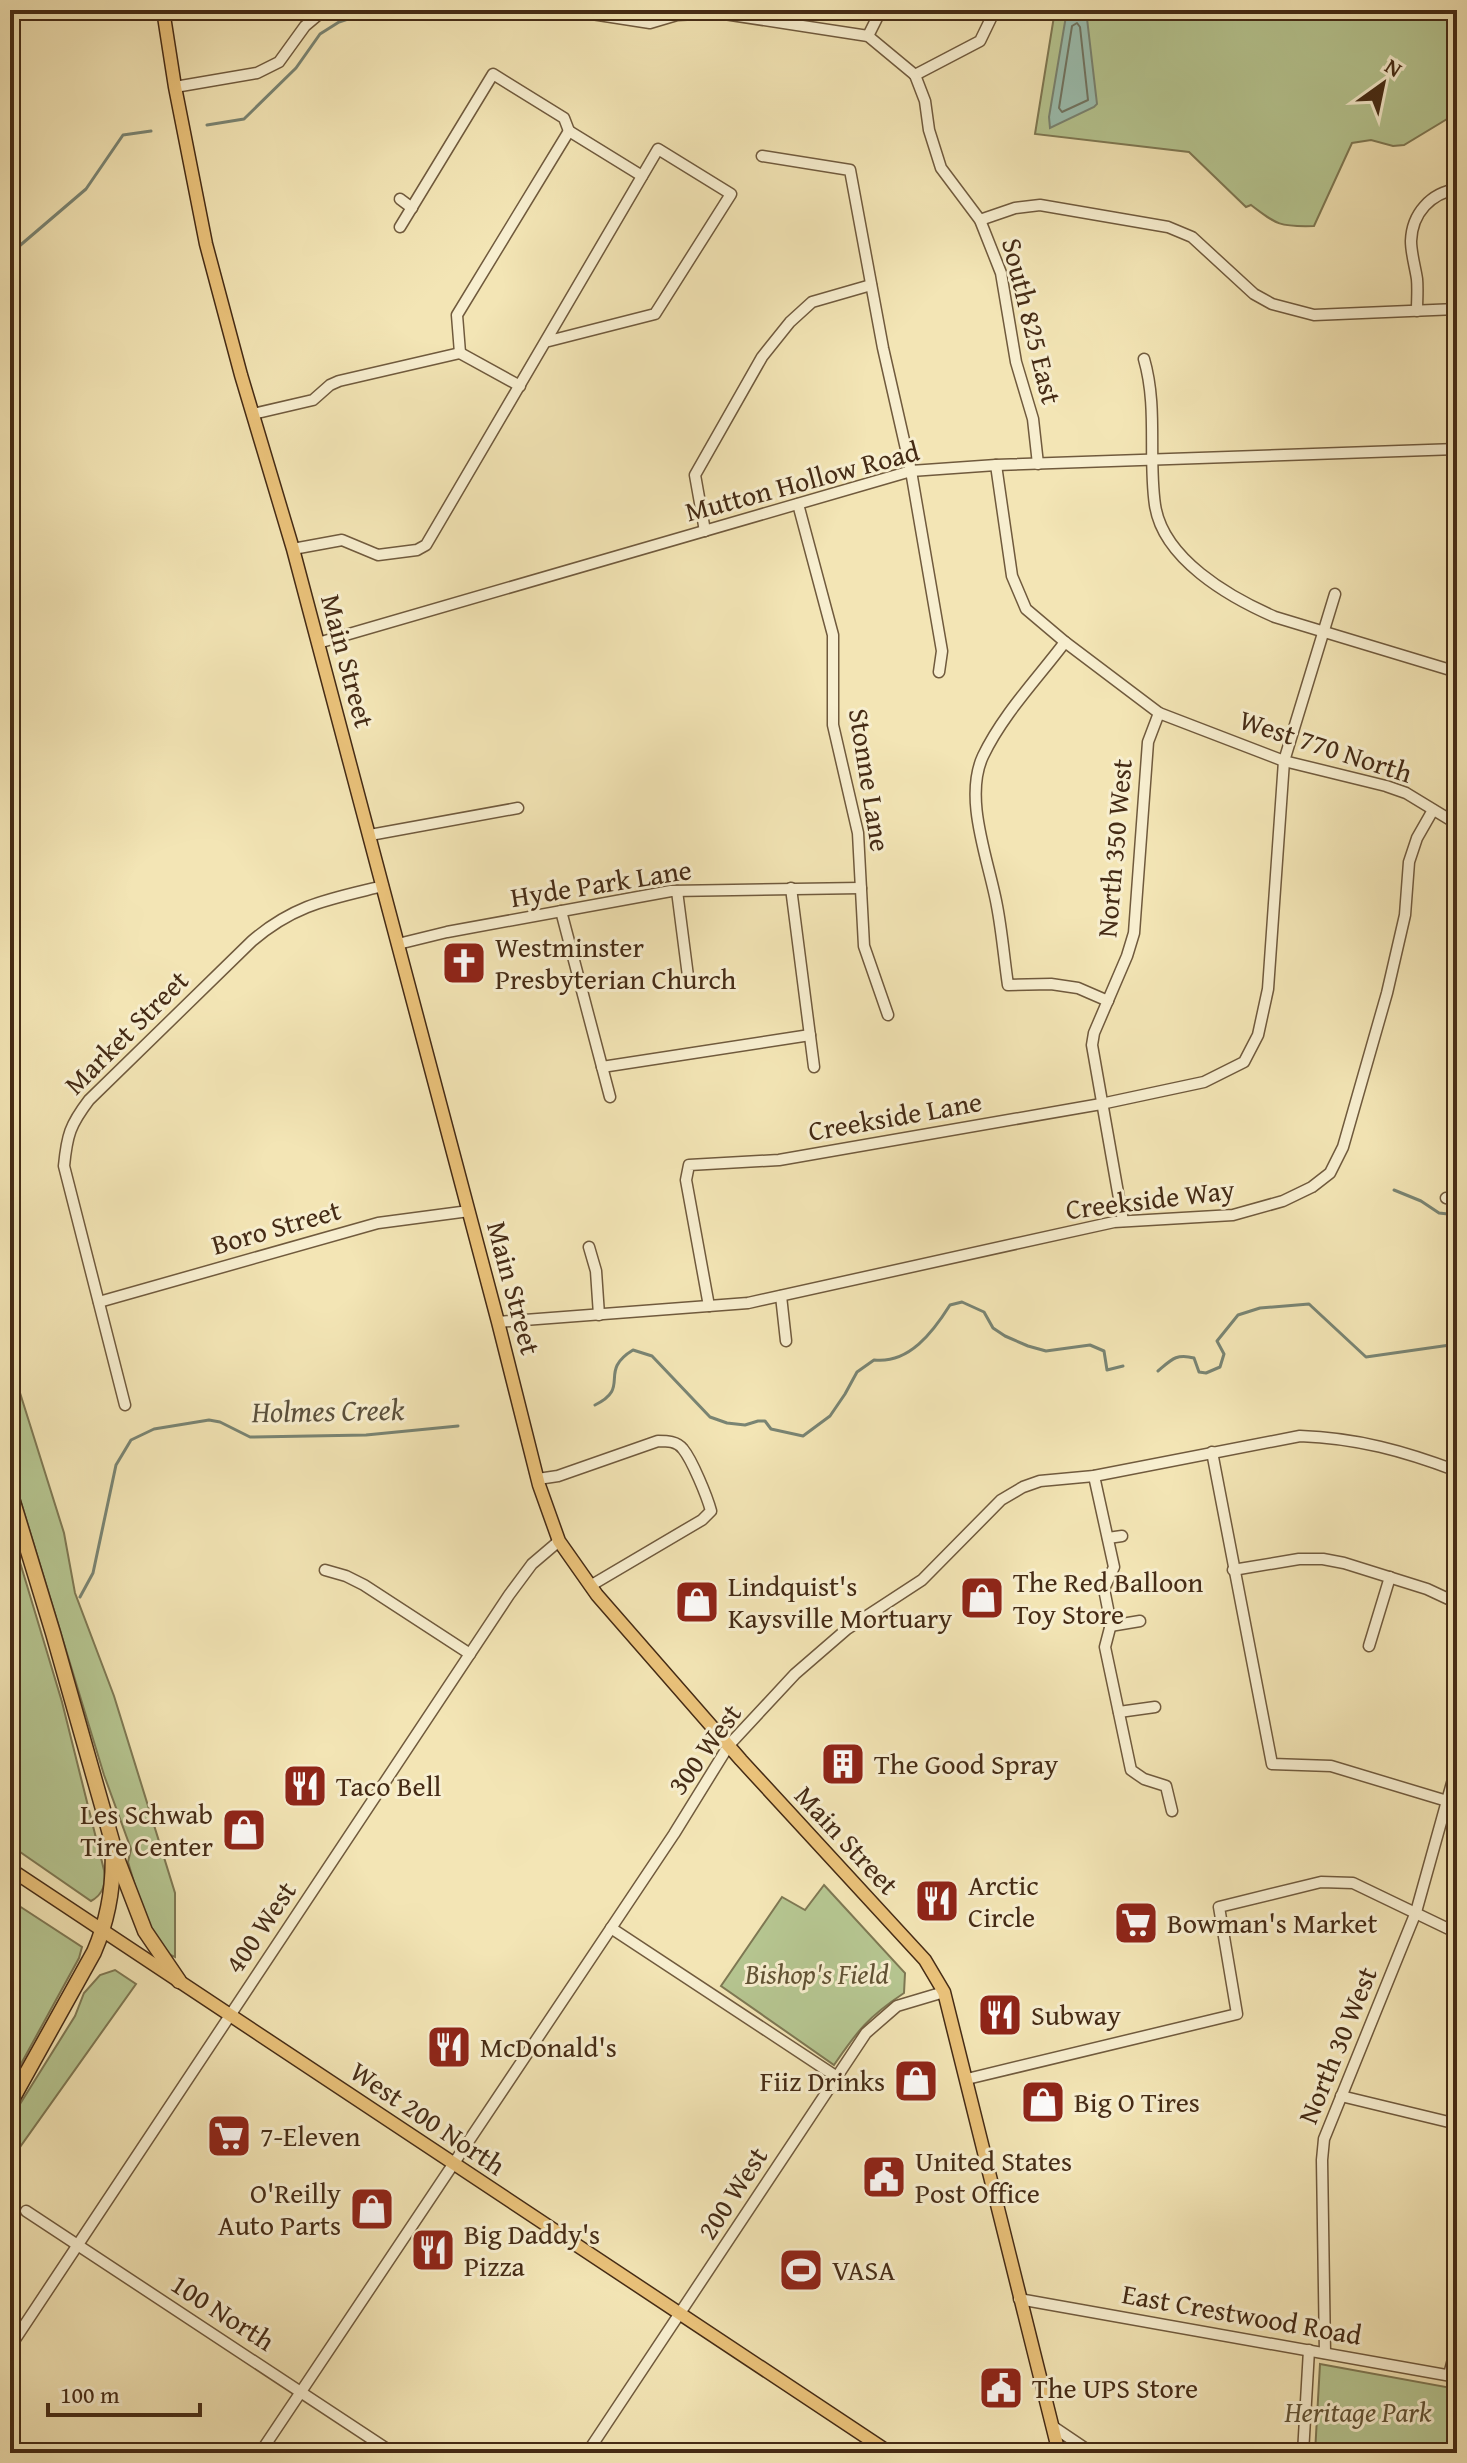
<svg xmlns="http://www.w3.org/2000/svg" width="1467" height="2463" font-family="'Gentium Book Plus',serif">
<style>
.green{fill:#b6c691;stroke:#7e7853;stroke-width:2}
.water{fill:#9bbfb1;stroke:#798473;stroke-width:2}
.lines{fill:none;stroke-linecap:round;stroke-linejoin:round}
.shore{stroke:#707563;stroke-width:2}
.stream{stroke:#798473;stroke-width:3}
.minor-casing{stroke:#705a3d;stroke-width:13}
.major-casing{stroke:#452b15;stroke-width:15}
.highway-casing{stroke:#452b15;stroke-width:17}
.minor{stroke:#f7eecf;stroke-width:10}
.major{stroke:#eac27a;stroke-width:12}
.highway{stroke:#eac27a;stroke-width:14}
.labels{text-anchor:middle;stroke-width:6;stroke-linejoin:round;paint-order:stroke}
.street-label{font-size:28px;fill:#452b15;stroke:#f7eecf}
.poi-label{font-size:28px;fill:#452b15;stroke:#f7eecf;text-anchor:start}
.park-label{font-size:28px;font-style:italic;fill:#615234;stroke:#f7eecf}
.water-label{font-size:30px;font-style:italic;fill:#5a503c;stroke:#f7eecf}
</style>
<rect width="100%" height="100%" fill="#f3e5b5"/>
<filter id="stains"><feTurbulence type="fractalNoise" baseFrequency=".0025" numOctaves="4"/><feColorMatrix values="0 0 0 0 .2 0 0 0 0 .09 0 0 0 0 .02 0 0 0 .5 -.17"/></filter>
<radialGradient id="worn" r=".72"><stop offset=".6" stop-color="#630" stop-opacity="0"/><stop offset="1" stop-color="#630" stop-opacity=".3"/></radialGradient>
<g class="green">
<path d="M1055,10h402v103l-53,32 -11,1 -22,-6 -19,3 -38,83c-34,1 -37,-1 -63,-21l-5,2 -57,-55 -154,-18z"/>
<path d="M10,1361l54,172 11,60 39,103 61,197v64l-9,-4 -9,-11 -15,-33 -14,-47 3,-13 -27,-74 -94,-309z"/>
<path d="M10,1529l52,173 42,168c2,13 0,24 -13,31l-81,-56z"/>
<path d="M824,1885l81,88 -1,20c-36,24 -46,37 -70,72l-113,-79 61,-89 23,13z"/>
<path d="M10,1900l72,47 -3,11 -69,126z"/>
<path d="M115,1970l21,14 -126,177v-41l65,-104 9,-23 16,-18z"/>
<path d="M1320,2364l137,25v64h-142z"/>
</g>
<path class="water" d="M1067,10h19l11,94 -3,3 -44,21 -1,-11z"/>
<g class="lines">
<path class="shore" d="M1077,23l3,4 8,73 -26,12 -3,-4 13,-82z"/>
<g class="stream">
<path d="M207,125l37,-6 52,-51 24,-34 19,-12 21,-7h14l6,-5"/>
<path d="M10,254l76,-65 37,-54 28,-4"/>
<path d="M1394,1190l27,11 18,12 18,2"/>
<path d="M1158,1371c13,-11 18,-18 36,-13l5,14 7,1 14,-6 4,-13 -7,-13 21,-26 22,-7 49,-4 57,53 91,-13"/>
<path d="M595,1405c37,-18 2,-33 38,-55l19,6 58,61 17,6 18,2 13,-4h7l6,8 32,7 27,-20 15,-22 12,-22 17,-12c35,4 59,-28 76,-55l12,-3 22,10 9,16 12,8 23,10 18,5 44,-6 14,6 3,19 16,-4"/>
<path d="M80,1597l13,-24 23,-108 15,-25 23,-11 55,-9 11,2 30,15 116,-2 92,-9"/>
</g>
<g class="minor-casing">
<g id="minor">
<path d="M592,10v4l58,9 27,-8 41,-2 150,23 47,39"/>
<path d="M868,36l13,-26"/>
<path d="M915,75l10,26 4,29 12,38 39,52 21,53 15,89 17,57 5,45"/>
<path d="M915,75l65,-34 15,-31"/>
<path d="M175,87l82,-14 22,-11 26,-36 19,-16"/>
<path d="M569,131l73,45"/>
<path d="M762,156l88,14 33,178 28,123 31,180 -3,21"/>
<path d="M400,199l12,9"/>
<path d="M980,220l35,-12 25,-3 128,22 24,10 62,57 18,10 42,11 143,-6"/>
<path d="M400,227l93,-153 71,44 5,13"/>
<path d="M1417,311c0,-11 1,-22 0,-32 -2,-13 -6,-26 -6,-38 1,-28 20,-48 46,-52"/>
<path d="M460,353l-3,-38 112,-184"/>
<path d="M460,353l60,33"/>
<path d="M1144,359c14,48 4,98 11,146 8,54 74,92 120,112l182,55"/>
<path d="M253,414l60,-14 17,-15 9,-4 121,-28"/>
<path d="M996,465l16,111 14,33 39,33 94,71 125,48 102,25 20,7 51,31"/>
<path d="M798,504l35,131v90l25,108 6,113 24,69"/>
<path d="M705,531l-10,-56 67,-118 28,-35 22,-20 59,-17"/>
<path d="M293,549l49,-9 36,15 39,-5 9,-5 232,-396 73,45 -76,120 -110,28"/>
<path d="M1065,642c-27,36 -62,72 -82,114 -20,43 6,105 14,150 5,26 7,52 11,79l43,-1 27,4 30,13"/>
<path d="M318,643l593,-172 85,-6 461,-16"/>
<path d="M370,835l148,-27"/>
<path d="M791,888l23,179"/>
<path d="M677,891l12,93"/>
<path d="M561,911l49,186"/>
<path d="M398,944l49,-12 224,-41 190,-3"/>
<path d="M602,1067l208,-32"/>
<path d="M1446,1198l11,2"/>
<path d="M1123,1221l-31,-176 2,-12 33,-77 7,-23 14,-191 11,-29"/>
<path d="M589,1247l7,24 3,44"/>
<path d="M781,1296l5,45"/>
<path d="M99,1302l279,-79 91,-12"/>
<path d="M709,1306l-23,-126 3,-15 90,-5 322,-56 103,-22 40,-20 14,-27 10,-46 16,-228 51,-167"/>
<path d="M498,1322l250,-19 366,-81 119,-7 50,-14 29,-14 18,-14 13,-26 44,-154 18,-78 4,-53 8,-24 16,-28"/>
<path d="M125,1405l-61,-239c3,-31 6,-41 25,-66l163,-159c43,-37 78,-42 131,-55"/>
<path d="M1212,1452l60,312 59,2 116,35"/>
<path d="M1094,1476l20,91 -10,22 7,35 -6,23 26,123 13,9 22,7 6,25"/>
<path d="M538,1479l20,-3 100,-35c9,0 19,0 25,8 9,11 24,47 28,62l-9,9 -112,66"/>
<path d="M1108,1538l14,-2"/>
<path d="M325,1570l21,6 18,9 106,69"/>
<path d="M1233,1570l66,-11h24l21,4 83,26 30,14"/>
<path d="M1110,1626l30,-5"/>
<path d="M1369,1646l21,-69"/>
<path d="M1119,1712l36,-5"/>
<path d="M611,1928l226,149"/>
<path d="M967,2079l270,-65 -18,-107 102,-25 32,1 104,50"/>
<path d="M1341,2096l116,28"/>
<path d="M26,2211l367,242"/>
<path d="M1019,2299l438,78"/>
<path d="M10,2347l499,-752 23,-31 27,-23"/>
<path d="M1325,2353l-3,-193 2,-21 92,-227 41,-147"/>
<path d="M1449,2375l8,-32"/>
<path d="M1052,2426l40,27"/>
<path d="M260,2453l414,-619 55,-89 66,-71 52,-45 75,-49 79,-80 22,-13 17,-6 54,-5 206,-40c57,2 104,15 157,35"/>
<path d="M587,2453l279,-420 31,-27 47,-14"/>
<path d="M1303,2453l6,-103"/>
</g>
</g>
<g class="major-casing">
<g id="major">
<path d="M163,10l12,77 31,157 35,131 52,174 205,773 41,163 20,56 38,54 144,165 184,200 19,32 115,461"/>
<path d="M10,1869l880,584"/>
</g>
</g>
<g class="highway-casing">
<g id="highway">
<path d="M10,1492l43,141 59,208c3,39 -2,74 -18,111l-84,151"/>
<path d="M118,1861l27,70 34,50"/>
</g>
</g>
<use href="#minor" class="minor"/>
<use href="#major" class="major"/>
<use href="#highway" class="highway"/>
</g>
<defs>
<g id="church-square" transform="scale(2.3)"><rect x="-9" y="-9" width="18" height="18" rx="4" fill="#8f2418" stroke="#f7eecf"/><path d="M-1.2-6h2.4v3.5h3.3v2.4h-3.3V6h-2.4V-.1h-3.3v-2.4h3.3Z" fill="#fff"/></g>
<g id="shop-square" transform="scale(2.3)"><rect x="-9" y="-9" width="18" height="18" rx="4" fill="#8f2418" stroke="#f7eecf"/><path d="M-5-2.5h2.3a2.7 3.5 0 0 1 5.4 0H5L5.5 6h-11ZM-1.5-2.5h3a1.5 2.3 0 0 0-3 0Z" fill="#fff"/></g>
<g id="building-square" transform="scale(2.3)"><rect x="-9" y="-9" width="18" height="18" rx="4" fill="#8f2418" stroke="#f7eecf"/><path d="M-4-6H4V6H1V3H-1V6H-4ZM-2.5-4.3h1.7v1.8h-1.7ZM.8-4.3h1.7v1.8H.8ZM-2.5-1h1.7V.8h-1.7ZM.8-1h1.7V.8H.8Z" fill="#fff"/></g>
<g id="restaurant-square" transform="scale(2.3)"><rect x="-9" y="-9" width="18" height="18" rx="4" fill="#8f2418" stroke="#f7eecf"/><path d="M-5-6h1v4h1v-4h1v4h1v-4h1v5L-1.5 .5V6h-2V.5L-5-1ZM5-6V6H3V1.5H1.5Q1.5-4 5-6Z" fill="#fff"/></g>
<g id="supermarket-square" transform="scale(2.3)"><rect x="-9" y="-9" width="18" height="18" rx="4" fill="#8f2418" stroke="#f7eecf"/><path d="M-6-5.5h2.5l.6 2H6L4.5 2H-2.5L-4.4-4H-6ZM-1.5 3.2a1.3 1.3 0 1 0 .1 0ZM3 3.2a1.3 1.3 0 1 0 .1 0Z" fill="#fff"/></g>
<g id="civic-square" transform="scale(2.3)"><rect x="-9" y="-9" width="18" height="18" rx="4" fill="#8f2418" stroke="#f7eecf"/><path d="M-.6-6.5H3V-4.5H.6V-3L4-1V1h2V6H-6V1h2V-1L-.6-3ZM-1.2 2.5V6h2.4V2.5Z" fill="#fff"/></g>
<g id="stadium-square" transform="scale(2.3)"><rect x="-9" y="-9" width="18" height="18" rx="4" fill="#8f2418" stroke="#f7eecf"/><path d="M0-5a6.5 5 0 1 0 0 10a6.5 5 0 1 0 0-10ZM-3.5-1.8h7v3.6h-7Z" fill="#fff"/></g>
</defs>
<g fill-rule="evenodd">
<use href="#church-square" x="464" y="963"/>
<use href="#shop-square" x="982" y="1598"/>
<use href="#shop-square" x="697" y="1602"/>
<use href="#building-square" x="843" y="1764"/>
<use href="#restaurant-square" x="305" y="1786"/>
<use href="#shop-square" x="244" y="1830"/>
<use href="#restaurant-square" x="937" y="1901"/>
<use href="#supermarket-square" x="1136" y="1923"/>
<use href="#restaurant-square" x="1000" y="2015"/>
<use href="#restaurant-square" x="449" y="2047"/>
<use href="#shop-square" x="916" y="2081"/>
<use href="#shop-square" x="1043" y="2102"/>
<use href="#supermarket-square" x="229" y="2136"/>
<use href="#civic-square" x="884" y="2177"/>
<use href="#shop-square" x="372" y="2209"/>
<use href="#restaurant-square" x="433" y="2250"/>
<use href="#stadium-square" x="801" y="2270"/>
<use href="#civic-square" x="1001" y="2388"/>
</g>
<g class="labels">
<g class="street-label">
<text transform="translate(1032 321) rotate(76)" y="10">South 825 East</text>
<text transform="translate(802 481) rotate(-15)" y="10">Mutton Hollow Road</text>
<text transform="translate(348 661) rotate(75)" y="10">Main Street</text>
<text transform="translate(1326 746) rotate(18)" y="10">West 770 North</text>
<text transform="translate(870 780) rotate(81)" y="10">Stonne Lane</text>
<text transform="translate(1114 848) rotate(-85)" y="10">North 350 West</text>
<text transform="translate(601 883) rotate(-9)" y="10">Hyde Park Lane</text>
<text transform="translate(126 1032) rotate(-45)" y="10">Market Street</text>
<text transform="translate(895 1116) rotate(-10)" y="10">Creekside Lane</text>
<text transform="translate(1150 1199) rotate(-7)" y="10">Creekside Way</text>
<text transform="translate(276 1227) rotate(-16)" y="10">Boro Street</text>
<text transform="translate(514 1288) rotate(75)" y="10">Main Street</text>
<text transform="translate(704 1749) rotate(-54)" y="10">300 West</text>
<text transform="translate(847 1840) rotate(47)" y="10">Main Street</text>
<text transform="translate(260 1927) rotate(-56)" y="10">400 West</text>
<text transform="translate(1337 2045) rotate(-68)" y="10">North 30 West</text>
<text transform="translate(428 2118) rotate(34)" y="10">West 200 North</text>
<text transform="translate(732 2193) rotate(-57)" y="10">200 West</text>
<text transform="translate(223 2312) rotate(33)" y="10">100 North</text>
<text transform="translate(1242 2314) rotate(10)" y="10">East Crestwood Road</text>
</g>
<g class="poi-label">
<text x="495" y="957">Westminster<tspan x="495" dy="32">Presbyterian Church</tspan></text>
<text x="1013" y="1592">The Red Balloon<tspan x="1013" dy="32">Toy Store</tspan></text>
<text x="728" y="1596">Lindquist's<tspan x="728" dy="32">Kaysville Mortuary</tspan></text>
<text x="874" y="1774">The Good Spray</text>
<text x="336" y="1796">Taco Bell</text>
<text x="213" y="1824" text-anchor="end">Les Schwab<tspan x="213" dy="32">Tire Center</tspan></text>
<text x="968" y="1895">Arctic<tspan x="968" dy="32">Circle</tspan></text>
<text x="1167" y="1933">Bowman's Market</text>
<text x="1031" y="2025">Subway</text>
<text x="480" y="2057">McDonald's</text>
<text x="885" y="2091" text-anchor="end">Fiiz Drinks</text>
<text x="1074" y="2112">Big O Tires</text>
<text x="260" y="2146">7-Eleven</text>
<text x="915" y="2171">United States<tspan x="915" dy="32">Post Office</tspan></text>
<text x="341" y="2203" text-anchor="end">O'Reilly<tspan x="341" dy="32">Auto Parts</tspan></text>
<text x="464" y="2244">Big Daddy's<tspan x="464" dy="32">Pizza</tspan></text>
<text x="832" y="2280">VASA</text>
<text x="1032" y="2398">The UPS Store</text>
</g>
<g class="park-label">
<text x="817" y="1984">Bishop's Field</text>
<text x="1358" y="2422">Heritage Park</text>
</g>
<g class="water-label">
<text transform="translate(328 1411) rotate(-1)" y="10">Holmes Creek</text>
</g>
</g>
<rect width="1467" height="2463" fill="none" stroke="#f3e5b5" stroke-width="40"/>
<rect x="12" y="12" width="1443" height="2439" fill="none" stroke="#452b15" stroke-width="4"/>
<rect x="20" y="20" width="1427" height="2423" fill="none" stroke="#452b15" stroke-width="2"/>
<g transform="translate(1383 84) rotate(33)" stroke="#f7eecf" stroke-width="6" paint-order="stroke">
<path d="M0-6L14 30L0 20L-14 30Z" fill="#452b15"/>
<text y="-12" font-size="22" font-weight="bold" text-anchor="middle" fill="#452b15">N</text>
</g>
<path d="M48 2403v12h152v-12" fill="none" stroke="#452b15" stroke-width="4"/>
<text x="60" y="2403" font-size="24" fill="#452b15" stroke="#f7eecf" stroke-width="6" paint-order="stroke">100 m</text>
<rect width="100%" height="100%" filter="url(#stains)"/>
<rect width="100%" height="100%" fill="url(#worn)"/>
</svg>
